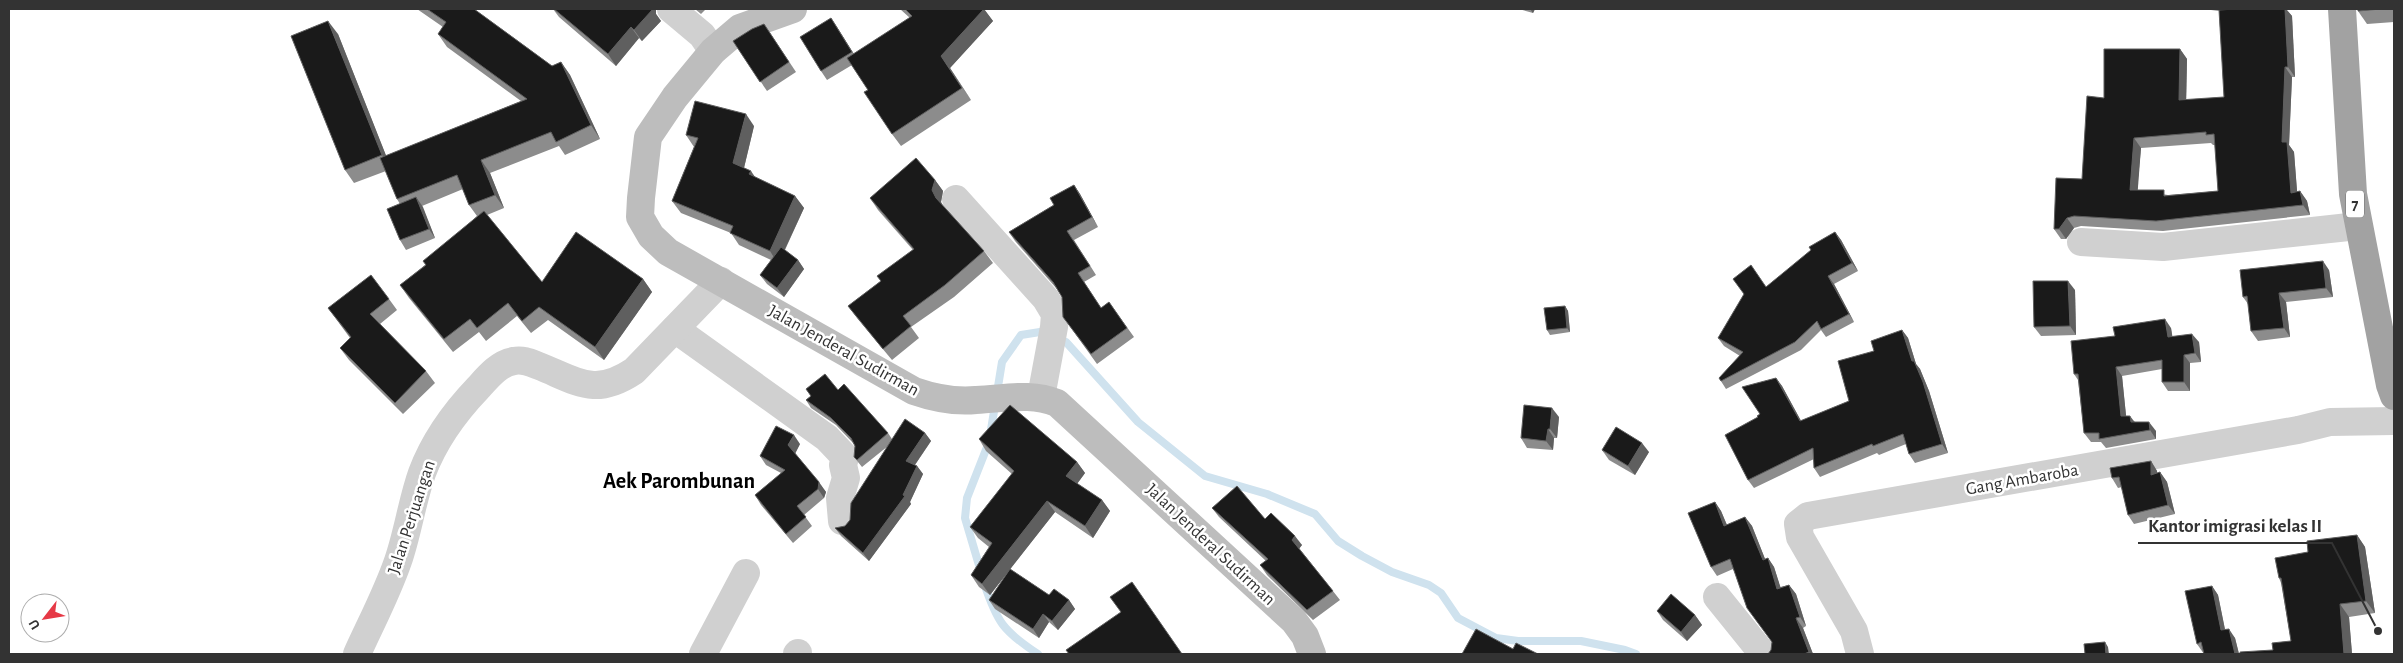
<svg xmlns="http://www.w3.org/2000/svg" width="2403" height="663" font-family="'Alegreya Sans',sans-serif">
<style>
.lines{fill:none;stroke-linecap:round;stroke-linejoin:round}
.stream{stroke:#cfe2ee;stroke-width:8}
.minor{stroke:#d0d0d0;stroke-width:28}
.secondary{stroke:#bdbdbd;stroke-width:28}
.trunk{stroke:#a2a2a2;stroke-width:28}
.wall{fill:#8c8c8c;fill-rule:evenodd}
.shaded-wall{fill:#5f5f5f}
.building{fill:#1a1a1a;stroke:#5f5f5f;fill-rule:evenodd}
.labels{text-anchor:middle;stroke-width:5;stroke-linejoin:round;paint-order:stroke}
.shield{fill:#fff;stroke:#707070;stroke-width:1}
.shield-label{font-size:16px;font-weight:bold;fill:#333}
.street-label{font-size:18px;fill:#333;stroke:#fff}
.district-label{font-size:22px;font-weight:bold;fill:#000;stroke:#fff}
.leader{fill:none;stroke:#333;stroke-width:2}
.callout-dot{fill:#333;stroke:#fff;stroke-width:2}
.callout-label{font-size:19px;text-anchor:middle;font-weight:bold;fill:#333;stroke:#fff;stroke-width:5;stroke-linejoin:round;paint-order:stroke}
</style>
<rect width="100%" height="100%" fill="#fff"/>
<g class="lines">
<g class="stream">
<path d="M981,572l-16,-54 2,-20 22,-56 13,-80 19,-27 19,-3 26,10 72,80 67,54 62,18 48,20 23,27 24,15 30,16 37,13 12,8 17,25 38,20 22,3h63l44,9 11,4"/>
<path d="M984,583c13,39 19,48 54,71"/>
</g>
<g class="minor">
<path d="M671,9l31,26 11,16"/>
<path d="M956,199l90,100 9,15 -1,13 -13,70"/>
<path d="M2081,242l82,5 195,-21"/>
<path d="M675,329l152,109 18,19 -2,8 3,13 -6,20 2,23"/>
<path d="M1717,597l46,57"/>
<path d="M357,654c14,-31 30,-61 41,-93 10,-29 14,-60 24,-88 12,-32 33,-61 56,-85 9,-10 21,-25 36,-27 9,-2 17,2 25,5 40,16 56,31 95,5l87,-90"/>
<path d="M703,654l43,-81"/>
<path d="M797,654l1,-1"/>
<path d="M1860,654l-6,-23 -54,-94 -2,-13 10,-8 490,-86 32,-8 64,-1"/>
</g>
<path class="secondary" d="M793,9l-53,19 -27,23 -38,46 -27,40 -7,61 -1,19 11,19 17,16 246,139c20,7 40,11 62,9 29,-1 54,-8 81,3l237,218 11,15 7,18"/>
<path class="trunk" d="M2342,9l11,185 37,191 4,11"/>
</g>
<g class="wall">
<path d="M417,9h57l78,57 9,-4 9,13 30,64 -35,16 -6,-9 -69,27 14,35 -17,7 55,67 101,-3 9,13 -48,68 -56,-40 -17,13 -14,-17 -31,25 -7,-9 -26,20 -44,-54 -9,-13 25,-20 52,-49 -8,-11 -6,-16 -41,17 13,32 -29,12 -6,-10v-36l-3,-5 -11,-28 -32,12 -9,-13 -7,-136 48,122 135,-55 -74,-54 -9,-13 5,-7z"/>
<path d="M553,9h103v5l5,7 -19,20 -3,-3 -23,28 -57,-49z"/>
<path d="M695,9h11l-5,5z"/>
<path d="M900,9h84l9,12 -43,47 21,32 -70,46 -9,-12 -24,-44 -16,-25 -25,15 -6,-9 10,-53 23,36 56,-36z"/>
<path d="M1519,9h16l-2,4z"/>
<path d="M2209,9h77l6,7 3,61h-3l-3,68 5,7 3,40 3,-1 7,10 3,14 -147,16 -82,-5 -7,2 -8,11h-5l-7,-10 28,-50 22,-81 76,-49 7,10 -1,41 38,-3 -5,-86 -8,-1zM2211,143l2,2h2l3,46 -50,4 -31,-5 4,-42z"/>
<path d="M2358,9h36v13l-27,2 -9,-13z"/>
<path d="M764,24l32,48 -29,19 -34,-50z"/>
<path d="M754,126l-10,42 11,9 40,19 9,12 -19,42 13,10 6,9 -20,28 -17,-13 -7,-9 11,-15 -32,-15 -8,-12 -50,-20 -9,-12 22,-54 -8,-12z"/>
<path d="M935,180l8,11 -2,11 1,2 42,47 9,12 -39,34 -43,30 8,11 -27,22 -35,-42 -9,-12 33,-25 32,-31 -35,-40 -8,-12z"/>
<path d="M1074,185l6,9 18,33 -24,13 22,35 -12,7 17,26 8,-6 25,35 -37,27 -34,-47 -1,-20 -6,-9 -41,-47 -6,-9 45,-27z"/>
<path d="M1835,232l6,8 17,31 -24,13 20,38 -28,15 -5,-7 -20,20 -75,39 -7,-11 21,-22 -16,-10 -6,-8 48,-51z"/>
<path d="M2329,270l4,27 -47,5 4,35 -32,4 -7,-10 -3,-27 -5,-7z"/>
<path d="M2075,290l1,45 -35,1 -7,-9z"/>
<path d="M389,299l8,11 -17,14 46,47 9,12 -32,31 -54,-54 -9,-12 10,-10 -22,-30z"/>
<path d="M1565,306l3,5 2,21 -20,3 -3,-5z"/>
<path d="M2171,328l1,8 27,6 2,20 -11,1v28h-22l-6,-9v-13l-40,7 4,40 9,6 21,9v8l-50,9 -5,-6h-10l-7,-9 -6,-53 -4,-6 41,-38z"/>
<path d="M1902,330l6,8 8,26 4,5 9,22 19,62 -33,10 -6,-9 -3,-10 -27,11 -2,-2 -57,24 -6,-9v-9l-60,29 -6,-8 10,-63 18,-39 6,8 19,35 48,-20 25,-50z"/>
<path d="M806,389l32,1 50,43 4,6 33,-6 6,8 -16,24 2,1 6,8 -13,28 1,2 -42,57 -28,-25 -6,-8 10,-2 5,-6 38,-74 -26,21 -8,-10 1,-11 -2,-3 -17,-18 -25,-17 -5,-8 5,-4z"/>
<path d="M1559,417l-2,21h-3l-1,12 -26,-2 -6,-10z"/>
<path d="M979,439l98,23 8,11 -8,11 25,16 8,11 -17,27 -38,-26 -45,57 39,26 20,5 6,9 -17,21 -9,-8 -10,16 -44,-29 -6,-9 18,-27 -17,22 -11,-8 -8,-12 18,-28 -11,-9 -8,-11 42,-53 -26,-23z"/>
<path d="M800,444l-5,9 31,39 -2,6 -20,17 8,11 -19,17 -32,-38 -6,-10 26,-22 -15,-8 -6,-9z"/>
<path d="M1602,450l47,2 -14,23 -26,-15z"/>
<path d="M2151,461l6,10v2l3,-1 7,10 8,32 -41,10 -6,-9 -6,-28 -4,1 -6,-10z"/>
<path d="M1715,502l6,9 6,14 18,-8 7,9 13,33 3,-1 6,9 6,20 9,-2 7,9 10,32 -3,2 10,26h-45l3,-4 1,-8 -39,-73 -16,7 -6,-9z"/>
<path d="M1212,508l53,11 37,26 -3,3 41,52 -27,20 -46,-45 -7,-10 6,-4 -47,-44z"/>
<path d="M2357,535l8,12 10,66 -26,4 3,37h-112l33,-4 18,-9 -10,-58 -2,-5 29,-26z"/>
<path d="M2212,586l6,9 7,34 10,9 4,16h-35l-7,-10z"/>
<path d="M1657,611l38,4 7,10 -15,16 -24,-21z"/>
</g>
<g class="shaded-wall">
<path d="M652,9h4v5l5,7 -19,20 -8,-11z"/>
<path d="M984,9l9,12 -43,47 21,32 -30,-44z"/>
<path d="M1530,9h5l-2,4z"/>
<path d="M2285,9h1l6,7 3,61 -7,-10z"/>
<path d="M831,18l6,9 21,34 -6,-9z"/>
<path d="M328,21l10,13 53,134 -9,-13z"/>
<path d="M631,27l8,11 -23,28 -8,-12z"/>
<path d="M2180,49l7,10 -1,51 -7,-10z"/>
<path d="M561,62l9,13 30,64 -9,-14z"/>
<path d="M2285,67l7,10 -3,68 5,7 4,51 -7,-10 -9,-51z"/>
<path d="M746,114l8,12 -12,50 -9,-13z"/>
<path d="M2134,138l7,10 -4,52 -7,-10z"/>
<path d="M481,160l9,13 14,35 -9,-13z"/>
<path d="M751,171l8,12 -10,-9z"/>
<path d="M935,180l8,11 -2,11 3,7 -8,-11 -4,-8z"/>
<path d="M1074,185l6,9 18,33 -6,-10z"/>
<path d="M2300,191l7,10 3,14 -7,-10z"/>
<path d="M795,196l9,12 -26,56 -8,-13z"/>
<path d="M416,197l7,10 12,31 -6,-9z"/>
<path d="M2067,218l7,10 -8,11 -7,-10z"/>
<path d="M1835,232l6,8 17,31 -6,-8z"/>
<path d="M798,260l6,9 -20,28 -7,-9z"/>
<path d="M2323,261l6,9 4,27 -7,-9z"/>
<path d="M1828,276l6,8 20,38 -5,-8z"/>
<path d="M643,279l9,13 -48,68 -9,-13z"/>
<path d="M2068,281l7,9 1,45 -6,-9z"/>
<path d="M2279,293l7,9 4,35 -6,-9z"/>
<path d="M1565,306l3,5 2,21 -3,-4z"/>
<path d="M2165,319l6,9 3,18 -6,-9z"/>
<path d="M1902,330l6,8 8,26 4,5 9,22 19,62 -6,-9 -30,-83z"/>
<path d="M2192,334l7,8 2,20 -6,-9z"/>
<path d="M2184,355l6,8v28l-6,-9z"/>
<path d="M2116,367l6,9 5,49 -6,-9z"/>
<path d="M1776,378l6,8 24,44 -6,-9z"/>
<path d="M1552,408l7,9 -2,21 -7,-9z"/>
<path d="M2130,416l7,9 -6,-3z"/>
<path d="M2149,422l7,9v8l-6,-9z"/>
<path d="M1548,429l6,9 -1,12 -7,-9z"/>
<path d="M925,433l6,8 -19,28 -6,-8z"/>
<path d="M794,435l6,9 -5,10 -7,-9z"/>
<path d="M1642,443l7,9 -14,23 -7,-9z"/>
<path d="M2151,461l6,10 1,13 -7,-9z"/>
<path d="M1077,462l8,11 -11,15 -8,-12z"/>
<path d="M917,466l6,8 -13,28 1,2 -42,57 -6,-8 40,-58z"/>
<path d="M2160,472l7,10 8,32 -7,-9z"/>
<path d="M819,482l7,10 -2,6 -6,-9z"/>
<path d="M1102,500l8,11 -17,27 -8,-12z"/>
<path d="M1047,501l8,11 -65,83 -8,-11z"/>
<path d="M1715,502l6,9 10,24 -7,-9z"/>
<path d="M1745,517l7,9 17,43 -6,-9z"/>
<path d="M2357,535l8,12 10,66 -9,-12z"/>
<path d="M1295,536l7,9 -3,4 -7,-9z"/>
<path d="M1768,558l6,9 10,31 -7,-9z"/>
<path d="M1789,585l7,9 10,32 -6,-9z"/>
<path d="M2212,586l6,9 9,45 -6,-10z"/>
<path d="M1069,600l6,9 -17,21 -6,-9z"/>
<path d="M2340,604l9,13 3,37h-8z"/>
<path d="M1043,614l6,8 -10,16 -6,-9z"/>
<path d="M1695,615l7,10 -15,16 -6,-9z"/>
<path d="M1796,618l7,10 10,26h-3l-1,-2z"/>
<path d="M2229,629l6,9 4,16h-4z"/>
<path d="M2105,642l3,5 1,7h-3z"/>
</g>
<g class="building">
<path d="M427,9h47l78,57 9,-4 30,63 -35,17 -5,-10 -70,28 14,35 -26,10 -12,-30 -60,24 -17,-41 147,-59 -89,-65 8,-12z"/>
<path d="M554,9h99l-19,21 -3,-3 -23,27z"/>
<path d="M905,9h79l-43,47 21,32 -70,46 -28,-42 4,-2 -21,-32 65,-42z"/>
<path d="M2235,9h50l3,58h-3l-3,75h5l4,51 9,-2 3,14 -147,16 -82,-5 -7,2 -8,11h-5l2,-51 26,1 5,-83 17,2v-49h76l-1,51 45,-3 -5,-87zM2206,132v3l8,-1 4,57 -54,5v-6h-34l4,-52z"/>
<path d="M2358,9h23l-23,2z"/>
<path d="M831,18l21,34 -31,19 -21,-34z"/>
<path d="M328,21l54,134 -37,15 -54,-134z"/>
<path d="M764,24l25,38 -29,20 -27,-41 19,-12z"/>
<path d="M695,101l51,13 -13,49 18,8 -2,3 46,22 -25,55 -40,-18 3,-7 -61,-25 26,-63 -12,-3z"/>
<path d="M916,158l19,22 -3,10 4,8 48,53 -39,34 -42,31 8,10 -28,23 -35,-43 33,-25 -4,-5 37,-27 -44,-51z"/>
<path d="M1074,185l18,32 -25,14 23,35 -12,7 23,35 8,-6 18,26 -36,26 -28,-37 -1,-20 -9,-15 -44,-50 45,-27 -4,-7z"/>
<path d="M416,197l13,32 -29,11 -13,-31z"/>
<path d="M484,211l58,71 34,-50 67,47 -48,68 -56,-40 -17,14 -14,-18 -31,25 -7,-9 -26,20 -44,-54 26,-20 -3,-4z"/>
<path d="M1835,232l17,31 -24,13 21,38 -28,15 -4,-8 -22,21 -74,39 -2,-3 24,-26 -25,-14 26,-44 -11,-15 18,-14 15,22 45,-37 -2,-3z"/>
<path d="M781,247l17,13 -21,28 -17,-13z"/>
<path d="M2323,261l3,27 -47,5 5,35 -33,3 -4,-35 -4,1 -3,-27z"/>
<path d="M371,275l18,24 -19,15 56,57 -31,32 -55,-55 11,-11 -23,-29z"/>
<path d="M2033,281h35l2,45 -36,1z"/>
<path d="M1565,306l2,22 -20,2 -3,-22z"/>
<path d="M2165,319l3,18 24,-3 3,19 -11,2v27h-22v-22l-46,7 5,49h9l1,6h18l1,8 -51,9v-6h-15l-6,-59h-4l-3,-33 44,-5 -2,-9z"/>
<path d="M1902,330l10,31h2l9,21 19,62 -33,10 -6,-20 -30,12 -1,-2 -58,24 -1,-20 -65,32 -23,-45 33,-18 -1,-1 3,-2 -18,-27 34,-9 24,43 49,-20 -11,-40 36,-10 -3,-10z"/>
<path d="M825,374l13,16 6,-6 44,49 -31,27 -3,-3 1,-11 -4,-8 -20,-20 -25,-18 5,-4 -5,-7z"/>
<path d="M1010,405l67,57 -11,14 36,24 -17,26 -38,-25 -65,83 -11,-9 21,-32 -22,-16 44,-56 -35,-32z"/>
<path d="M1524,405l28,3 -2,21h-2l-2,12 -25,-3z"/>
<path d="M905,419l20,14 -19,28 11,5 -14,29 2,1 -42,57 -28,-25 10,-2 5,-6 1,-17z"/>
<path d="M776,426l18,9 -6,10 31,37 -1,7 -21,17 9,11 -20,17 -31,-39 30,-25 -25,-14z"/>
<path d="M1616,427l26,16 -14,23 -26,-16z"/>
<path d="M2151,461v14l9,-3 8,33 -40,10 -9,-38 -7,1 -2,-10z"/>
<path d="M1237,486l28,33 6,-6 24,23 -3,4 41,51 -26,19 -47,-45 8,-6 -56,-51z"/>
<path d="M1715,502l9,24 21,-9 18,43 5,-2 9,31 12,-4 11,32 -4,1 13,34 -5,2h-36l3,-4 1,-8 -25,-34 -17,-49 -19,8 -23,-54z"/>
<path d="M2357,535l9,66 -26,3 4,50h-104v-2l33,-2 -1,-7 19,-2 -10,-63h-2l-4,-20 33,-6 -1,-11z"/>
<path d="M1010,569l39,26 5,-6 15,11 -17,21 -9,-7 -10,15 -44,-29z"/>
<path d="M1132,582l50,72h-113l-3,-4 55,-38 -11,-15z"/>
<path d="M2212,586l9,44 8,-1 6,25h-31l-3,-12 -4,2 -12,-53z"/>
<path d="M1671,594l24,21 -14,17 -24,-21z"/>
<path d="M1476,629l37,20 3,-6 22,11h-76z"/>
<path d="M2105,642l1,12h-21l-1,-10z"/>
</g>
<g class="labels">
<rect class="shield" x="2346" y="190.5" width="18" height="27" rx="4"/>
<g class="shield-label">
<text x="2355" y="210">7</text>
</g>
<g class="street-label">
<text transform="translate(844 350) rotate(29)" y="6">Jalan Jenderal Sudirman</text>
<text transform="translate(2022 479) rotate(-10)" y="6">Gang Ambaroba</text>
<text transform="translate(411 517) rotate(-72)" y="6">Jalan Perjuangan</text>
<text transform="translate(1211 544) rotate(43)" y="6">Jalan Jenderal Sudirman</text>
</g>
<g class="district-label">
<text x="679" y="488">Aek Parombunan</text>
</g>
</g>
<path class="leader" d="M2378 631L2332 543H2138"/>
<circle class="callout-dot" cx="2378" cy="631" r="5"/>
<g class="callout-label">
<text x="2235" y="532">Kantor imigrasi kelas II</text>
</g>
<rect width="2403" height="663" fill="none" stroke="#333333" stroke-width="20"/>
<g transform="translate(45 618) rotate(239)"><circle r="24" fill="#ffffff" stroke="#adadad"/>
<path d="M0-4L9 19L0 12L-9 19Z" fill="#e63946"/>
<text y="-8" font-size="14" font-weight="bold" text-anchor="middle" fill="#333333">U</text>
</g>
</svg>
